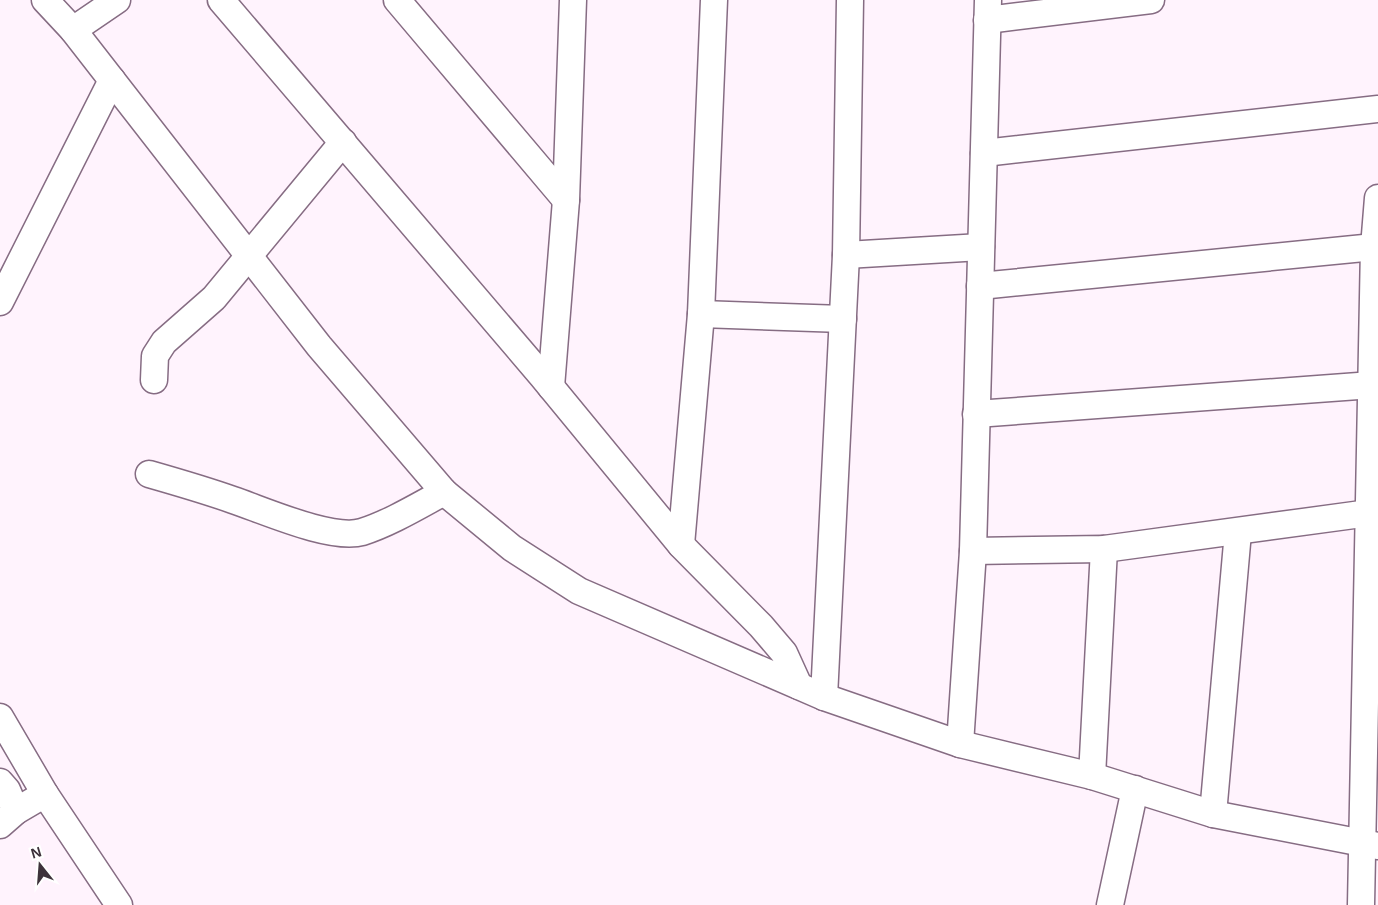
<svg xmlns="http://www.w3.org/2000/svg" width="1378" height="905" font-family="Arial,sans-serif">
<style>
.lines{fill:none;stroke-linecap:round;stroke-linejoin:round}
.minor-casing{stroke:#866c83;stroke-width:29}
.minor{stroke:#fff;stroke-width:26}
</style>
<rect width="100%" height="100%" fill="#fff3fd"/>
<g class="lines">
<g class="minor-casing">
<g id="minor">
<path d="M45,0l28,30 246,316 125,146 68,56 67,43 245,106 136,47 132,32 121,38 165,32"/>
<path d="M221,0l321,376 139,169 80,81 23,27 15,33"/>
<path d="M397,0l169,200"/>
<path d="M987,20l164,-20"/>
<path d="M73,30l44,-30"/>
<path d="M984,153l394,-44"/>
<path d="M846,255l135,-8"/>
<path d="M980,286l394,-39"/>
<path d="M0,302l112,-222"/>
<path d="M701,314l142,5"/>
<path d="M154,380l1,-24 9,-14 50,-44 129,-156"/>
<path d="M551,387l15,-187 7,-200"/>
<path d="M976,414l396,-29"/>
<path d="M149,474c28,8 56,16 84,26 30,10 99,41 129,32 28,-9 56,-26 82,-40"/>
<path d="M681,545l20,-231 13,-314"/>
<path d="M973,551l131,-2 265,-36"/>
<path d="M824,697l22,-442 4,-255"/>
<path d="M0,717l45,77 74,111"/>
<path d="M960,744l13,-193 15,-551"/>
<path d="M1092,776l12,-227"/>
<path d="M0,782l7,8 9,21"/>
<path d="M1213,814l25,-282"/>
<path d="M0,825l16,-14 29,-17"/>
<path d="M1110,905l25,-116"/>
<path d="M1361,905l13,-658 4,-49"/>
</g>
</g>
<use href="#minor" class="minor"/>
</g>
<g transform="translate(40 865) rotate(343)" stroke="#ffffff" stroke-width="4" paint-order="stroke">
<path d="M0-4L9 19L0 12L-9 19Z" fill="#3d323b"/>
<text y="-8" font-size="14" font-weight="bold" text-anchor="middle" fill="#3d323b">N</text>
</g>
</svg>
